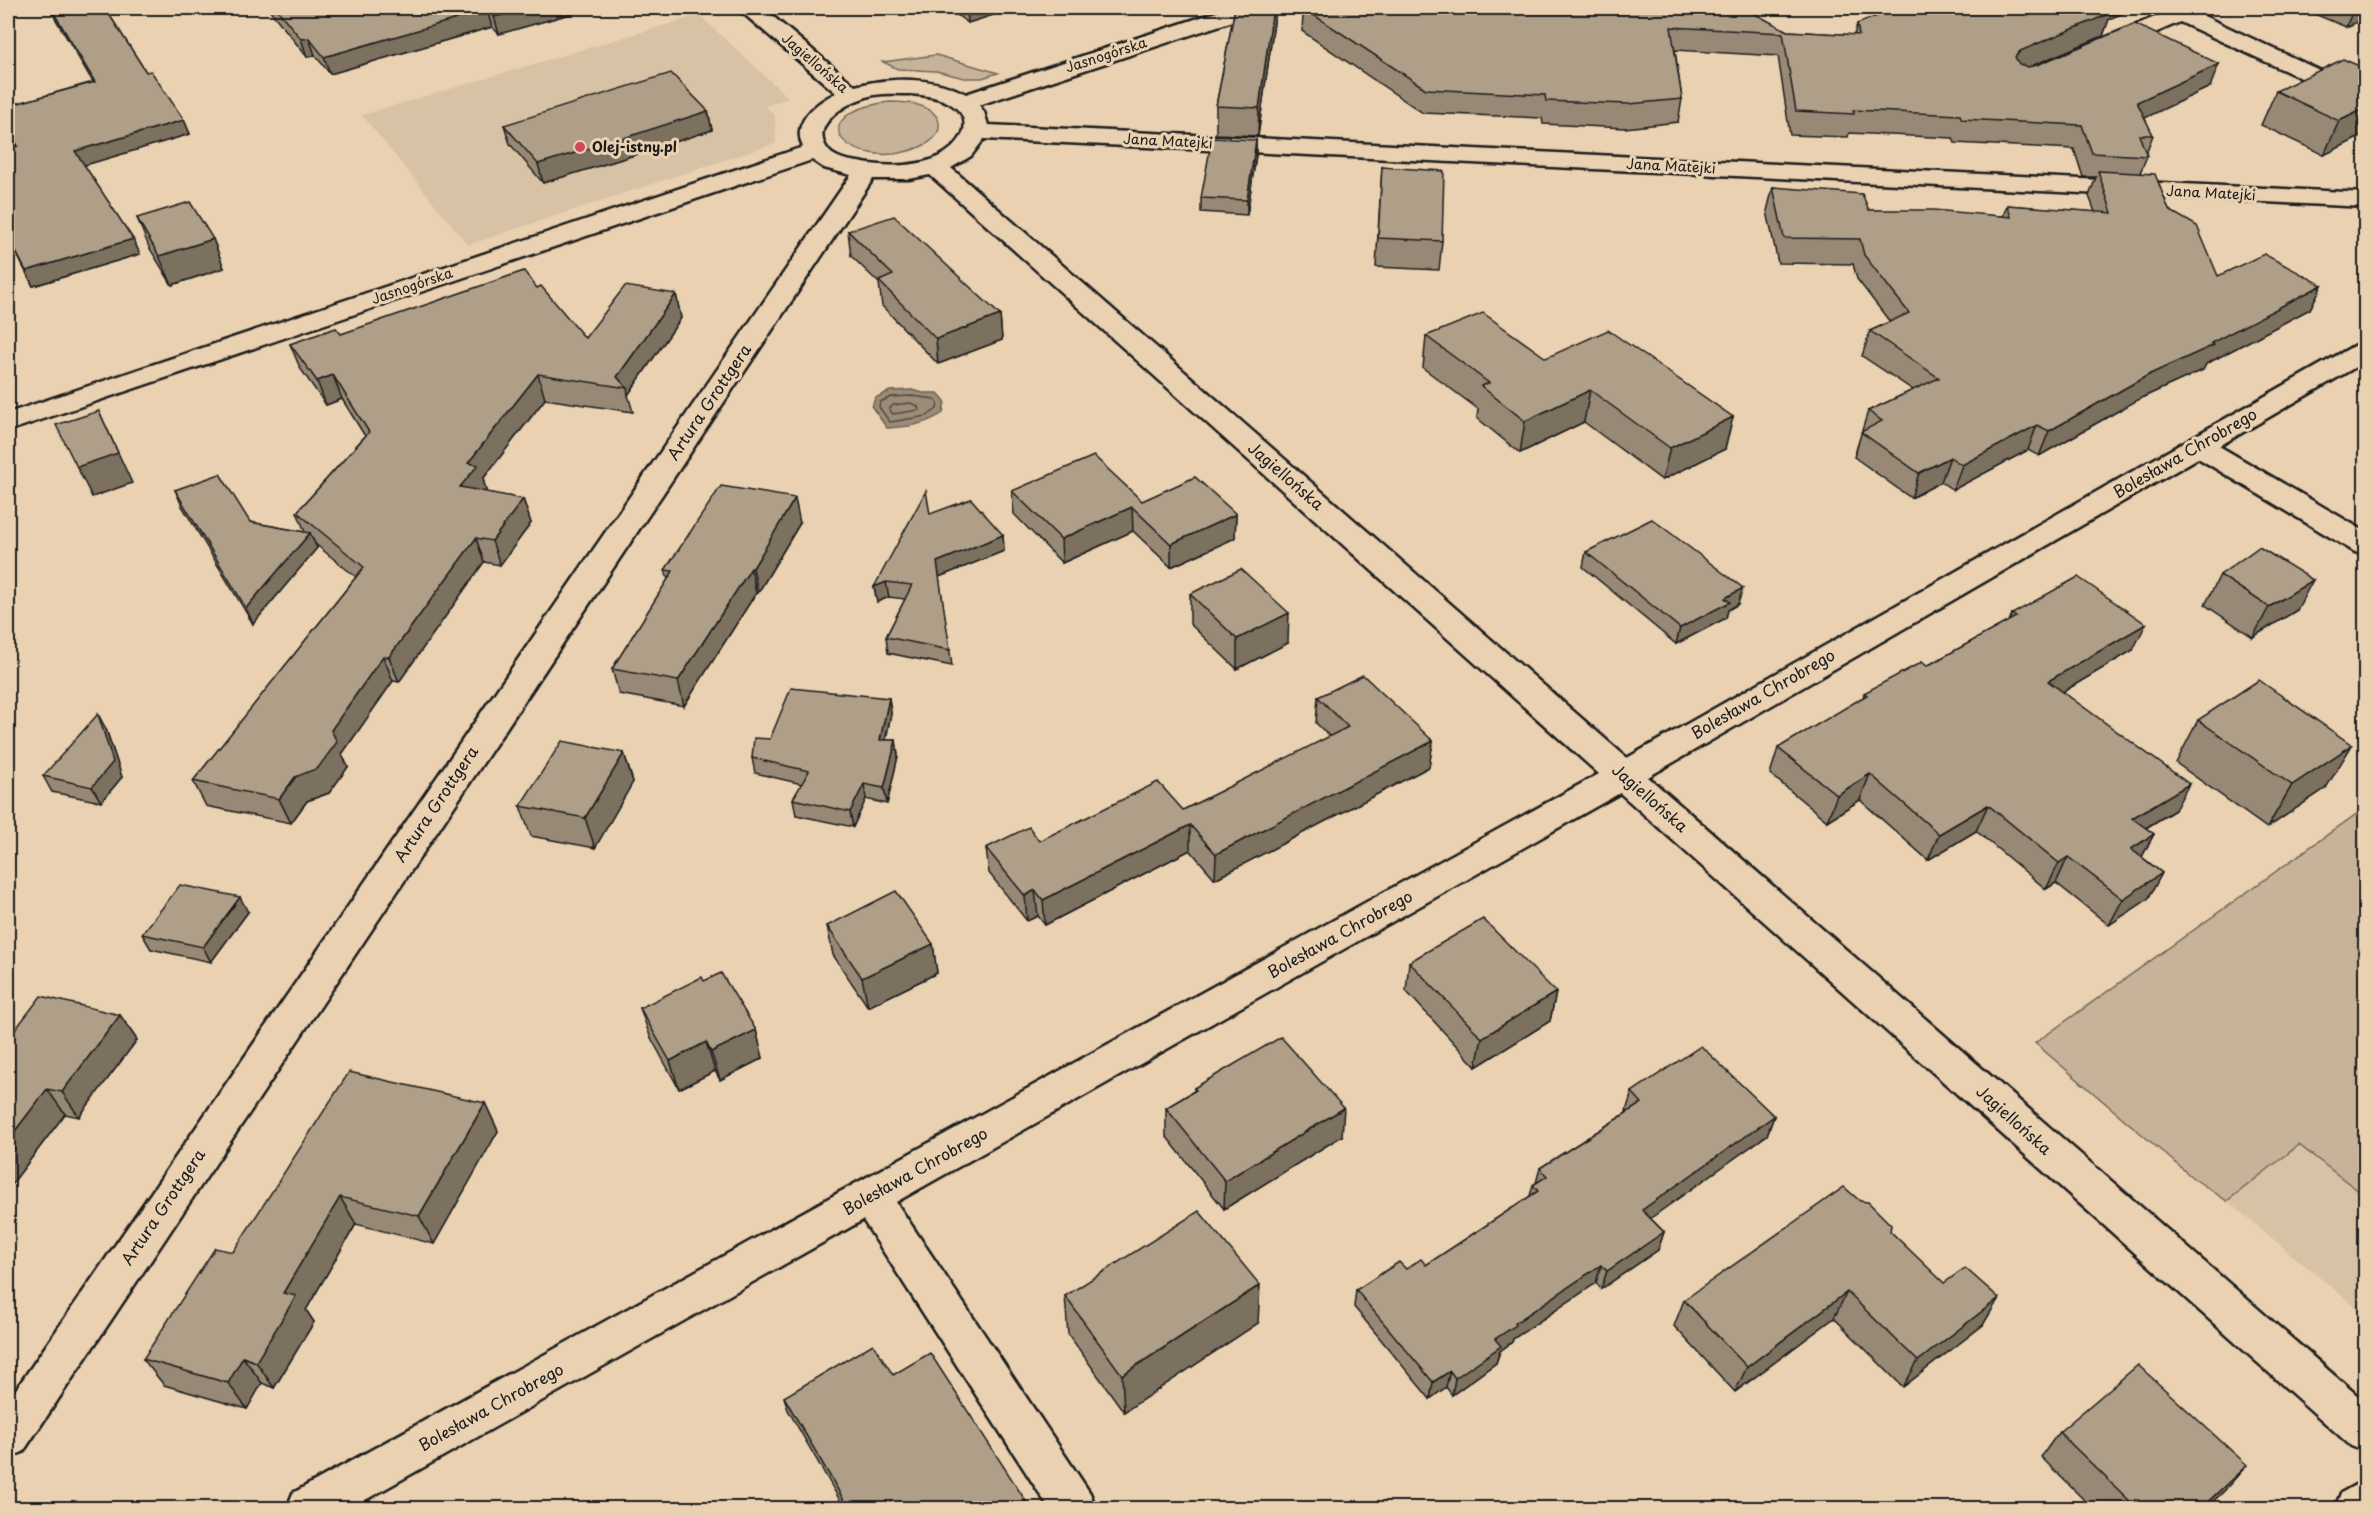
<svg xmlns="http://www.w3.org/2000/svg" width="2373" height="1516" font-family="'Playpen Sans',sans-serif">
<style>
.built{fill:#d8c2a5}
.green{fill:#c7b399;stroke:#72685a;stroke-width:1.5}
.water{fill:#9b8c78;stroke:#685f53;stroke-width:1.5}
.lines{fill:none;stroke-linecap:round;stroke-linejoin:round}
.shore{stroke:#4f4941;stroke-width:1.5}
.minor-casing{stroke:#1c1c1c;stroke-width:5}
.minor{fill:#e9d1b1;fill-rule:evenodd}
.wall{fill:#978975;stroke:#1c1c1c;stroke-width:1.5}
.shaded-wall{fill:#7b6f5f;stroke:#1c1c1c;stroke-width:1.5}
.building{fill:#b09f88;stroke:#1c1c1c;stroke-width:1.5}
.poi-dot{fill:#d1495b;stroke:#e9d1b1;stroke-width:2}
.labels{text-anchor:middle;stroke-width:6;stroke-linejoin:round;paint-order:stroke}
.far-street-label{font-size:14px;fill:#1c1c1c;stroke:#e9d1b1}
.far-poi-label{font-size:14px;font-weight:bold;fill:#1c1c1c;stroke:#e9d1b1;text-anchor:start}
.street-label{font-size:16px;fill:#1c1c1c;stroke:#e9d1b1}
</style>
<rect width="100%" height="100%" fill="#e9d1b1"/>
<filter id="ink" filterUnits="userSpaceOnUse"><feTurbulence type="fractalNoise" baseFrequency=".0167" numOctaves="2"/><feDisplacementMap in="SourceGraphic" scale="12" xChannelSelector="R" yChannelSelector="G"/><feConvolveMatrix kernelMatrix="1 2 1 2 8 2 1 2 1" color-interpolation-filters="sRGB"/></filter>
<g filter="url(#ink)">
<g class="built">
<path d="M699,15l90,83 -24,8 10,9 1,28 -308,102 -106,-130z"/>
<path d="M2365,1089v226l-138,-114z"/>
</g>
<g class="green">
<path d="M936,55l59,17 3,1 -16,5h-18l-28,-7 -38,-2 -15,-7z"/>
<path d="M889,102c11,0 22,0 32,4 26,9 23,32 -1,41 -68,28 -127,-32 -31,-45z"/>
<path d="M2365,808v388l-66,-51 -72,56 -34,-23 -158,-135z"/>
</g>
<path class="water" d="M912,390l11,3h15l7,8 -2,12c-18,12 -35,14 -56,15l-15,-21 3,-9 15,-7z"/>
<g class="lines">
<g class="shore">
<path d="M911,396l24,3 3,4 -1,6 -10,7 -37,6 -11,-15 1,-5 11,-5z"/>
<path d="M910,403l8,3 1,4 -26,4 -4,-5 4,-4z"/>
</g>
<g class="minor-casing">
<g id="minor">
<path d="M741,8h22l92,78c35,-9 78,-10 111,8l263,-86h31l-3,5 -278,92 5,7 4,13 1378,68v14l-1382,-68 -13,17 -20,12 676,590 730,-414 9,-2v19l-147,85 147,86v23l-11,-3 -157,-94 -550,319 718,626v49l-15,-6 -731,-653 -724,409 194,291 6,15h-47l-186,-288 -512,288h-64l6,-15 1306,-719 -669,-599 -21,4h-36l-850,1273 -15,6v-57l843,-1226 -27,-7 -12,-8 -804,271v-18l795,-266c-12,-24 12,-44 33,-54l-93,-80zM911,94c10,1 22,2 32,6 39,17 19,49 -12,60 -22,7 -50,7 -73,2 -9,-1 -23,-4 -29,-11 -24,-28 24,-52 45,-56 12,-2 25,-1 37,-1z"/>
<path d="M2157,8l32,1 177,83v16l-186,-86 -69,30 -8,2 -8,-2 -3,-5 3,-5 67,-28z"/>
<path d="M2366,1479v29h-31l6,-15z"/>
</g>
</g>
<use href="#minor" class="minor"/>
</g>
<g class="wall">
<path d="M49,8h56l41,64 38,48 6,14 -106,31 49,74 7,15 -107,32 -25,-49 9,-90 -9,-18v-23l85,-24z"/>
<path d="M268,8h323l-92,26 -7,-7 -162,47 -15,-19 -8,2z"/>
<path d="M947,8h68l-47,15z"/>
<path d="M1235,8h40l-1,14 -16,114 -42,-2v-28z"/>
<path d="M1293,8h451l43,23 67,4 3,-11 252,-5 -6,17 -74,31 181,20 -66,31 9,17 -7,18 1,3 -7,17 29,37 49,66 104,9 -12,24 -104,55 -3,6 -64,29 -100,57 -11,-6 -75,40 -12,-8 -30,16 -57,-41 14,-46 45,-21 -51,-34 8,-25 20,-9 -33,-43 -4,-15 -75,-1 -11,-52 6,-24 96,23 134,6 4,-11 88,7 -6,-16 7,-19h-13l-9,-28 -119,-6 -2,-5 -104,-5 -1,4 -58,-2 -12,-79 -103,-6 7,49 -4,23 -53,6 -82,-4 -1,-6 -119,-5 -121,-82 1,-16z"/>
<path d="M2300,8h66v10l-20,9z"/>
<path d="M2366,49v85l-42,21 -63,-30 15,-34 82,-25z"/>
<path d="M708,111l4,19 -87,28 -82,25 -33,-39 -6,-19z"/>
<path d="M1256,140v15l-9,60 -46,-3v-14z"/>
<path d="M1382,167l60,74 -3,29 -63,-3z"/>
<path d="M137,218l76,21 11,29 -52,17 -23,-38z"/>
<path d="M848,231l152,84 2,25 -64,24 -56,-58 -3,-23 -28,-27z"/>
<path d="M537,288l48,50 91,-44 5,24 -53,77 5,17 -88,-13 -62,80 3,11 -2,2 39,7 8,24 -31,42 -16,-3 -85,120 -6,-1 -51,73 6,13 -19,26 -22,8 -16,22 -85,-17 -13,-25 163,-204 -42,-34 3,5 -64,76 -71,-118 -7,-16 75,32 55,10 -8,-20 68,-76 -23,-37 -16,6 -26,-37 -10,-24 51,-10z"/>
<path d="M1426,336l120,22 179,91 -63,31 -78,-58 -64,31 -43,-35 1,-9 -55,-41z"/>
<path d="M1012,491l130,10 94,13 -1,24 -64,29 -38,-36 -71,32 -48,-49z"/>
<path d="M930,514l73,21 1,16 -65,26 13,89 -64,-13 -2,-16 19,-38 -16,-2 -12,5 -3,-15z"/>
<path d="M800,523l-42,70h-2l-72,113 -65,-12 -7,-25 56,-89 -3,-10z"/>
<path d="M1586,552l152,52 -10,6 -2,8 -50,26 -93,-77z"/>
<path d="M2220,575l77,35 -44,27 -48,-32z"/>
<path d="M1190,594l98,49 -51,26 -47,-45z"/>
<path d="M2012,614l121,36 -70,42 112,118 -29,18 8,6 -12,23 20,16 -14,26 -39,26 -53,-42 -10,6 -70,-58 -48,29 -68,-60 -33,21 -57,-47 8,-26 85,-50 1,-5 63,-27 82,-45z"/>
<path d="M1318,697l115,44 -4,26 -214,112 -25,-29 -145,75 -7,-9 -11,5 -38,-48 -3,-25 53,-7 144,-31 147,-73 -14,-14z"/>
<path d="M889,698l2,16 -5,26h10l2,16 -11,48 -21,-5 -13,28 -57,-12 -3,-16 9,-15 -47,-11 -3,-15 18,-19z"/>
<path d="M2198,720l128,68 -59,40 -91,-65z"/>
<path d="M106,729l16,48 -21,25 -49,-10 -9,-16z"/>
<path d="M624,753l9,29 -38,66 -64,-12 -11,-30z"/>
<path d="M248,912l-37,50 -60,-13 -9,-15z"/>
<path d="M827,926l106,18 4,29 -69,34 -35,-52z"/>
<path d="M1409,962l147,30 -6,29 -74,46 -70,-76z"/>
<path d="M704,981l52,49 7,28 -43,22 -5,-9 -36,18 -29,-53 -10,-28z"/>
<path d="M120,1015l17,25 -58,77 -14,-3 -57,75v-150z"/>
<path d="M1194,1088l148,48 -118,73 -58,-73v-28l28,-17z"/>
<path d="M1632,1092l142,24 -7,19 -117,83 14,14 -6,18 -57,39 -5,-6 -83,56 -1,3 -12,9 -4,12 -44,32 -6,-8 -16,12 -76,-92 2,-17 70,-25 104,-69 3,-11 3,-2 4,-15 88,-56 -2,-1z"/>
<path d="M485,1103l13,28 -64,113 -78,-20 -50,86 8,12 -40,66 -12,-5 -15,26 -83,-24 -21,-26 90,-107z"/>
<path d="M1860,1201l123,124 -80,62 -69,-69 -99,74 -61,-66 10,-26z"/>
<path d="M1065,1296l193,27 -134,89 -56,-78z"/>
<path d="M893,1375l138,134h-186l-57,-99 -4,-13z"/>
<path d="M2059,1432l166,58 -20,19h-112l-52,-52z"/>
</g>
<g class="shaded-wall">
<path d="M528,8h63l-92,26 -5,-17z"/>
<path d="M967,8h48l-47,15z"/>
<path d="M1273,8h2l-1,14 -16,114 1,-28z"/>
<path d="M2094,8h42l-27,11 -6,17 -91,38 3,-17 5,-6z"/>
<path d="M2354,8h12v10l-20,9z"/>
<path d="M487,10l5,17 -162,47 -6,-17z"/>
<path d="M309,38l6,17 -8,2 -6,-18z"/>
<path d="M2219,64l-9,23 -82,39 9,-24z"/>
<path d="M2366,108v26l-42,21 15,-34z"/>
<path d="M708,111l4,19 -87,28 -82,25 -5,-19z"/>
<path d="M184,120l6,14 -108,32 -7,-15z"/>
<path d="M1256,140v15l-9,60v-15z"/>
<path d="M133,239l7,15 -107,32 -7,-15z"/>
<path d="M213,239l11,29 -52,17 -13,-29z"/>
<path d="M2322,285l-12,24 -104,55 -3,6 -64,29 -100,57 10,-25 101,-57z"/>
<path d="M676,294l5,24 -53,77 -1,-7 -10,-11z"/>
<path d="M1000,315l2,25 -64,24 -2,-25z"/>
<path d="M538,374l7,25 -62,80 3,11 -18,22 -8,-25 8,-24z"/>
<path d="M333,375l9,24 -16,6 -9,-24z"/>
<path d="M1590,390l-6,32 -64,31 5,-32z"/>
<path d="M99,411l33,72 -40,14 -15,-30z"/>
<path d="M1733,417l-8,32 -63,31 8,-32z"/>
<path d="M2037,425l-9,25 -75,40 9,-25z"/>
<path d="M1950,457l-9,25 -30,16 8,-25z"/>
<path d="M795,498l5,25 -42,70 -5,-25z"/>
<path d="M523,499l8,24 -31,42 -8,-24z"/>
<path d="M1132,507l1,24 -71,32 -1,-24z"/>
<path d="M1236,514l-1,24 -64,29v-23z"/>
<path d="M310,533l7,15 -64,76 -7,-16z"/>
<path d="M1003,535l1,16 -65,26 -2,-15z"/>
<path d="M476,538l8,24 -85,120 -10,-25z"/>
<path d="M751,568l5,25 -72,113 -6,-25z"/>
<path d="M2313,580l-16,30 -44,27 16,-30z"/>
<path d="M886,582l3,15 -12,5 -3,-15z"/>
<path d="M1743,588l-5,16 -10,6 -2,8 -50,26 4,-16 45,-30z"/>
<path d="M1289,613l-1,30 -51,26v-30z"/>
<path d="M2146,624l-13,26 -97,58 12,-27z"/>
<path d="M383,656l10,25 -51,73 6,13 -19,26 -22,8 -16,22 -12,-24 52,-69z"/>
<path d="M889,698l2,16 -9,41 -2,-15z"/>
<path d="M98,714l8,15 16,48 -21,25 -9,-15z"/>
<path d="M896,740l2,16 -11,48 -3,-16z"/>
<path d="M1433,741l-4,26 -214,112 1,-25z"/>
<path d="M2352,745l-26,43 -59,40 25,-43z"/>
<path d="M624,753l9,29 -38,66 -10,-30z"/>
<path d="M1870,774l-10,26 -33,21 10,-26z"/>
<path d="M864,784l2,15 -13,28 -3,-15z"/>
<path d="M2189,784l-14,26 -56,34 13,-26z"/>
<path d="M1988,805l-12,26 -48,29 11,-26z"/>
<path d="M1190,825v25l-145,75 -2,-25z"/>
<path d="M2154,834l-14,26 -9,-11z"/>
<path d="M2068,857l-12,26 -10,6 13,-26z"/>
<path d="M2162,873l-14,26 -39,26 14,-26z"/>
<path d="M1035,890l3,26 -11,5 -2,-25z"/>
<path d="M240,897l8,15 -37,50 -8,-15z"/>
<path d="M933,944l4,29 -69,34 -6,-29z"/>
<path d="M1556,992l-6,29 -74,46 6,-29z"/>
<path d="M120,1015l17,25 -58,77 -17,-25z"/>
<path d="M756,1030l7,28 -43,22 -9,-28z"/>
<path d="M706,1042l9,29 -36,18 -9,-28z"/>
<path d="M47,1089l18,25 -57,75v-49z"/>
<path d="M485,1103l13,28 -64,113 -15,-28z"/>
<path d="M1344,1108l-2,28 -118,73 1,-28z"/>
<path d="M1774,1116l-7,19 -130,93 5,-18z"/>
<path d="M340,1197l16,27 -50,86 8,12 -40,66 -18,-26 27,-69z"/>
<path d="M1664,1232l-6,18 -57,39 6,-18z"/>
<path d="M8,1240l3,4 -3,4z"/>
<path d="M1601,1265l-5,18 -83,56 -1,3 -12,9 -4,12 -44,32 3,-17 40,-39 20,-16z"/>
<path d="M1260,1285l-2,38 -134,89 -2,-37z"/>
<path d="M1847,1292l-13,26 -99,74 12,-25z"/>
<path d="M1999,1298l-16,27 -80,62 15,-26z"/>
<path d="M243,1357l19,26 -15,26 -19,-26z"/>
<path d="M1450,1371l-4,16 -16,12 3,-17z"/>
<path d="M2247,1465l-22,25 -20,19h-5z"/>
</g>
<g class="building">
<path d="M51,8h54l41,64 5,-1 33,49 -109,31 58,88 -107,32 -18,-35v-87l10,-3 -10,-19v-21l87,-24z"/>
<path d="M276,8h252l-34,9 -7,-7 -163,47 -15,-19 -8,1z"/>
<path d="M1235,8h38l-14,100 -43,-2z"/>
<path d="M1303,8h441l43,23 72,4 -2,-11 40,-16h201l13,5 -91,38 -5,6 4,7 9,3 9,-2 98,-41 84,40 -82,38 16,33h-14l8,21 -55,-3 -10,-28 -120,-6 -2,-4 -107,-5 1,4 -58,-3 -13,-78 -112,-6 11,72 -53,5 -83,-3 -1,-6 -119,-6z"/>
<path d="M2343,59l23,10v39l-27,13 -63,-30z"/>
<path d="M671,73l37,38 -87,28 -83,25 -34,-39z"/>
<path d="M1212,138l44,2 -9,60 -46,-2z"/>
<path d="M1382,167l62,4 -2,70 -64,-3z"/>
<path d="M2098,171l57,3 14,36 28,16 21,50 46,-22 58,31 -111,58 3,2 -64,29 -101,57 -12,-6 -75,40 -12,-8 -31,16 -58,-41 21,-11 -14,-10 71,-33 -69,-47 39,-18 -45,-58 -4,-16 -76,-1 -11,-51 89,7 7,16h64l78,7 -4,-12 105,8z"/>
<path d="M190,202l23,37 -54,17 -22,-38z"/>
<path d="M894,216l106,99 -64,24 -57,-58 14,-6 -45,-44z"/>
<path d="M524,271l13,17 4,-2 44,52 40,-52 51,8 -59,83 10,11 -89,-14 -70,89 10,2 -18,22 63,12 -31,42 -16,-3 -87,119 -6,-1 -52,74 6,12 -19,26 -23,9 -16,22 -86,-18 171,-214 -67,-55 72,-80 -36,-57 -16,6 -27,-37 46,-16 5,6z"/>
<path d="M1483,313l63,45 62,-28 125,87 -63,31 -80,-58 -65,31 -44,-35 8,-3 -63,-47z"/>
<path d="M99,411l19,42 -41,14 -21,-42z"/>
<path d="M1094,456l48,45 53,-24 41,37 -65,30 -39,-37 -71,32 -49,-48z"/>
<path d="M220,474l30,48 60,11 -64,75 -71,-118z"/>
<path d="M721,486l74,12 -42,70h-2l-73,113 -66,-12 61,-98 -8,-1z"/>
<path d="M926,491l4,23 41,-15 32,36 -66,27 13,88 -64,-13 26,-52 -26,-3 -12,5z"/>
<path d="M1652,519l91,69 -18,10 5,4 -50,26 -94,-76z"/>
<path d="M2259,547l54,33 -44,27 -49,-32z"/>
<path d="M1241,569l48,44 -52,26 -47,-45z"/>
<path d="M2078,577l68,47 -98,57 141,103 -57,34 22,16 -23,15 31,24 -39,26 -55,-42 -9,6 -71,-58 -49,29 -69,-60 -33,21 -59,-47 89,-53 -3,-2 58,-31 5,4 89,-49 -4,-3z"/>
<path d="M1363,675l70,66 -217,113 -26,-29 -147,75 -8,-10 -10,6 -39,-48 43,-21 10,14 119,-59 25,28 165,-83 -30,-30z"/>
<path d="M2259,680l93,65 -60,40 -94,-65z"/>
<path d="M791,688l98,10 -9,42h16l-12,48 -20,-4 -14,28 -57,-13 16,-28 -57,-13 2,-20 16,1z"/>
<path d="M98,714l15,48 -21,25 -49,-11z"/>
<path d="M562,741l62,12 -39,65 -65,-12z"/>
<path d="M180,885l60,12 -37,50 -61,-13z"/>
<path d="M896,891l37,53 -71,34 -35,-52z"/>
<path d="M1483,919l73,73 -74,46 -73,-76z"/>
<path d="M721,973l35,57 -45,22 -5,-10 -36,19 -30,-53 62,-31 2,4z"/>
<path d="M41,996l79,19 -58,77 -15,-3 -39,51v-101z"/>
<path d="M1281,1037l63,71 -119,73 -59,-73 30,-18 -2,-2z"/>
<path d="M1701,1046l73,70 -132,94 22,22 -57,39 -6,-6 -86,58 1,2 -21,14 6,7 -46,32 -5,-7 -17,11 -77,-92 43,-28 7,7 15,-10 5,6 112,-74 -5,-6 14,-9 -7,-8 102,-65 -10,-11z"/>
<path d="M349,1072l136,31 -66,113 -79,-19 -57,96 13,3 -40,66 -13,-5 -15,26 -85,-24 72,-111 18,4z"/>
<path d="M1844,1187l16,14 8,1 23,23 -1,6 54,52 21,-15 34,30 -81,63 -71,-69 -100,75 -63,-67z"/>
<path d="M1199,1211l61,74 -138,90 -57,-79z"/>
<path d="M873,1344l20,31 37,-22 101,156h-182l-65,-112z"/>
<path d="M2138,1365l109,100 -47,44h-62l-79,-77z"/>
</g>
</g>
<circle class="poi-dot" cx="580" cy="147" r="6"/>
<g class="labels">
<g class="far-street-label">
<text transform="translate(1106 55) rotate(-18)" y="5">Jasnogórska</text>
<text transform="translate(815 63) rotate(41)" y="5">Jagiellońska</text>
<text transform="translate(1168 141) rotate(3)" y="5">Jana Matejki</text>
<text transform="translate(1671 166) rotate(3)" y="5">Jana Matejki</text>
<text transform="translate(2211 193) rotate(3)" y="5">Jana Matejki</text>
<text transform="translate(412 286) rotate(-19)" y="5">Jasnogórska</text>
</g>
<g class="far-poi-label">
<text x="592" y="152">Olej-istny.pl</text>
</g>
<g class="street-label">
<text transform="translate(709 402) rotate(-56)" y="6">Artura Grottgera</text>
<text transform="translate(2185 453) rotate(-30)" y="6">Bolesława Chrobrego</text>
<text transform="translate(1286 476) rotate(41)" y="6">Jagiellońska</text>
<text transform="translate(1763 694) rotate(-30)" y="6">Bolesława Chrobrego</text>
<text transform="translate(1650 798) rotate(41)" y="6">Jagiellońska</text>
<text transform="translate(436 804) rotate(-56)" y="6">Artura Grottgera</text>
<text transform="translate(1340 934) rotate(-29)" y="6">Bolesława Chrobrego</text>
<text transform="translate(2014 1120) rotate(42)" y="6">Jagiellońska</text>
<text transform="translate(915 1171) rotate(-29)" y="6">Bolesława Chrobrego</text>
<text transform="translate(163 1207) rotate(-56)" y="6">Artura Grottgera</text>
<text transform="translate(491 1407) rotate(-29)" y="6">Bolesława Chrobrego</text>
</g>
</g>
<rect width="2373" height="1516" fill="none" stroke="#e9d1b1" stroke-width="30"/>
<rect x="15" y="15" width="2343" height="1486" fill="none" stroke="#1c1c1c" stroke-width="2" filter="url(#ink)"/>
</svg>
